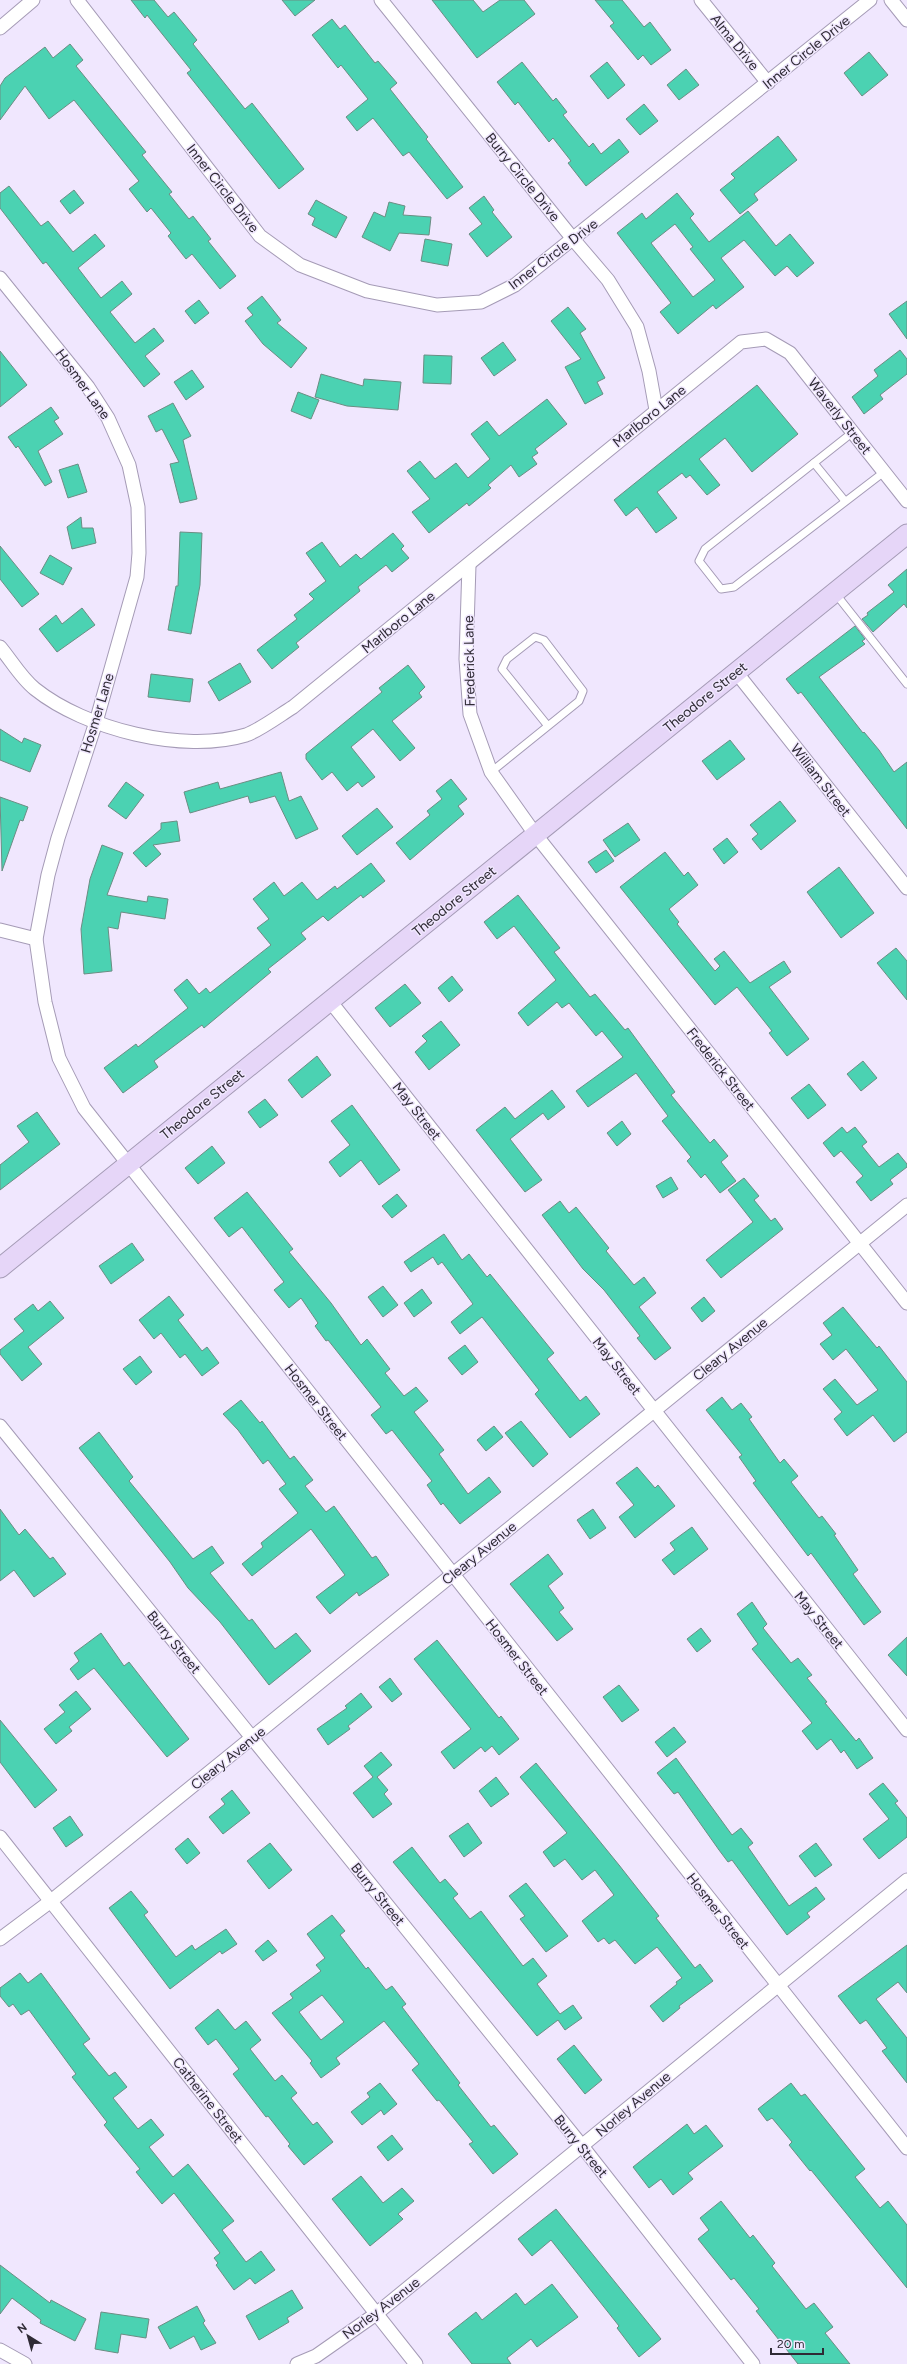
<svg xmlns="http://www.w3.org/2000/svg" width="907" height="2364" font-family="Figtree,sans-serif">
<style>
.building{fill:#4bd2b2;stroke:#6b8d83;fill-rule:evenodd}
.lines{fill:none;stroke-linecap:round;stroke-linejoin:round}
.lane-casing{stroke:#a59bb6;stroke-width:9}
.street-casing{stroke:#a59bb6;stroke-width:15}
.secondary-casing{stroke:#a59bb6;stroke-width:21}
.lane{stroke:#fff;stroke-width:7}
.street{stroke:#fff;stroke-width:13}
.secondary{stroke:#e6d6f8;stroke-width:19}
.labels{text-anchor:middle;stroke-width:3;stroke-linejoin:round;paint-order:stroke}
.street-label{font-size:14px;fill:#2f2b35;stroke:#f0e7fe}
</style>
<rect width="100%" height="100%" fill="#f0e7fe"/>
<g class="building">
<path d="M131,0h23l14,17 6,-5 23,28 -4,4 52,65 7,-6 52,66 -25,20 -92,-116 4,-3 -44,-55 -2,3z"/>
<path d="M282,0h33l-20,16z"/>
<path d="M432,0h41l10,12 17,-12h24l11,14 -58,44z"/>
<path d="M595,0h27l22,27 6,-5 21,28 -20,15 -8,-10 -5,5 -28,-34 4,-3z"/>
<path d="M332,19l8,10 5,-4 30,38 3,-2 19,22 -7,6 38,48 -2,2 37,48 -16,12 -38,-47 -6,4 -30,-38 -16,13 -11,-14 22,-18 -27,-34 -3,3 -26,-33z"/>
<path d="M70,44l13,16 -7,6 70,86 -4,3 30,37 -3,2 20,25 4,-3 18,23 -3,2 28,35 -16,13 -28,-35 -6,5 -18,-23 3,-3 -20,-25 -4,4 -18,-23 10,-8 -65,-81 -25,19 -24,-33 -25,34v-34l5,-8 40,-31 8,11z"/>
<path d="M869,52l19,23 -26,21 -18,-23z"/>
<path d="M522,62l31,39 3,-3 11,14 -4,3 26,32 4,-4 8,11 18,-15 10,13 -43,34 -18,-23 3,-2 -18,-23 -4,4 -31,-40 -3,3 -18,-23z"/>
<path d="M607,62l18,23 -17,14 -18,-23z"/>
<path d="M686,69l13,16 -20,15 -12,-15z"/>
<path d="M644,104l14,17 -18,14 -14,-16z"/>
<path d="M778,136l19,24 -43,34 4,6 -18,14 -20,-24 15,-12 -4,-4z"/>
<path d="M9,186l32,40 7,-5 25,31 22,-18 10,12 -27,22 23,30 21,-17 10,13 -22,18 25,31 19,-15 10,13 -19,15 15,18 -16,13 -98,-125 -3,2 -43,-56v-15z"/>
<path d="M74,190l10,13 -14,11 -10,-13z"/>
<path d="M677,193l17,21 -4,4 19,24 39,-31 28,35 14,-12 24,29 -17,14 -10,-11 -12,10 -31,-36 -23,18 23,29 -28,22 -3,-4 -35,29 -18,-22 11,-9 -54,-70 25,-20 4,6zM675,224l18,23 -3,2 25,31 -22,17 -42,-54z"/>
<path d="M484,196l10,14 -2,2 20,25 -25,20 -18,-23 13,-10 -13,-16z"/>
<path d="M316,200l31,17 -11,21 -24,-13 3,-7 -7,-4z"/>
<path d="M389,202l16,4 -2,9 28,2 -2,18 -30,-2 -9,18 -28,-14 12,-25 11,5z"/>
<path d="M425,239l27,5 -4,22 -27,-5z"/>
<path d="M262,296l19,24 -4,3 30,25 -16,20 -28,-24 -18,-23 8,-6 -6,-7z"/>
<path d="M199,300l10,13 -14,11 -10,-13z"/>
<path d="M907,301v38l-18,-25z"/>
<path d="M568,307l18,22 -6,4 25,45 -8,4 6,12 -18,10 -20,-37 16,-8 -30,-38z"/>
<path d="M503,342l13,18 -22,16 -13,-18z"/>
<path d="M900,350l7,9v15l-27,21 3,4 -19,15 -12,-17 26,-21 -4,-6z"/>
<path d="M0,351l27,34 -27,22z"/>
<path d="M424,355l28,1 -1,28 -28,-1z"/>
<path d="M192,370l12,17 -18,13 -12,-18z"/>
<path d="M321,374l42,12 1,-7 37,3 -3,28 -51,-4 -32,-9z"/>
<path d="M757,385l41,49 -46,38 -27,-34 -26,21 21,26 -13,10 -17,-20 -4,3 -4,-5 -25,19 20,26 -21,15 -19,-26 -11,9 -12,-16z"/>
<path d="M298,392l21,8 -8,19 -20,-8z"/>
<path d="M547,399l20,25 -32,25 3,4 -6,4 5,7 -18,13 -8,-12 -23,20 3,3 -22,18 -2,-3 -38,30 -17,-21 18,-13 -23,-28 13,-10 15,18 21,-16 12,15 22,-19 -19,-25 16,-13 12,15z"/>
<path d="M173,403l18,33 -8,4 14,59 -17,4 -10,-39 9,-2 -17,-33 -6,3 -8,-16z"/>
<path d="M51,407l8,11 -5,3 9,13 -25,17 14,31 -7,4 -27,-40 -2,2 -8,-11z"/>
<path d="M78,464l9,28 -19,6 -9,-28z"/>
<path d="M81,517l1,11h11l3,15 -24,6 -5,-22z"/>
<path d="M180,532l22,1 -2,52 -9,49 -23,-4 8,-44h2z"/>
<path d="M393,533l11,13 -3,3 8,9 -17,14 -6,-7 -28,22 2,4 -64,52 3,4 -27,22 -15,-19 40,-31 -3,-4 20,-16 -5,-5 17,-13 -20,-28 16,-11 18,25 16,-13 5,5z"/>
<path d="M0,546l39,48 -17,13 -22,-28z"/>
<path d="M50,555l22,13 -9,17 -23,-12z"/>
<path d="M907,569v39l-3,-4 -31,28 -11,-13 6,-4 -1,-2 27,-21 -6,-7z"/>
<path d="M82,608l13,17 -38,27 -18,-23 17,-14 6,9z"/>
<path d="M855,626l10,13 -3,2 3,3 -46,33 44,56 1,-1 15,18 15,22 13,-10v67l-106,-137 -3,2 -12,-15z"/>
<path d="M240,663l11,19 -32,19 -11,-19z"/>
<path d="M408,665l17,22 -6,6 3,4 -30,24 23,27 -15,13 -27,-32 -22,18 24,30 -13,10 -4,-5 -11,9 -15,-19 -10,8 -16,-21v-5l76,-62 -3,-4z"/>
<path d="M151,674l42,5 -3,23 -42,-5z"/>
<path d="M0,729l22,14 2,-5 17,7 -11,27 -30,-12z"/>
<path d="M730,740l15,19 -28,21 -15,-19z"/>
<path d="M281,772l8,29 12,-5 17,33 -22,10 -21,-43 -25,7 -2,-7 -58,17 -6,-21 34,-10 2,7z"/>
<path d="M451,779l16,20 -9,7 6,8 -54,46 -14,-17 34,-28 -3,-4 15,-12 -6,-8z"/>
<path d="M126,782l18,13 -18,24 -18,-13z"/>
<path d="M0,797l28,10 -5,14 -3,-1 -18,51z"/>
<path d="M780,801l16,20 -35,29 -9,-11 6,-5 -8,-9z"/>
<path d="M377,808l16,19 -36,28 -15,-19z"/>
<path d="M177,821l3,20 -27,4 8,9 -15,13 -13,-14 28,-24v-6z"/>
<path d="M628,823l12,17 -25,17 -12,-17z"/>
<path d="M727,838l11,14 -14,12 -11,-15z"/>
<path d="M102,845l21,8 -16,42 40,7 1,-6 20,3 -3,20 -44,-7 -3,17 -10,-2 4,44 -28,3 -3,-45 9,-50z"/>
<path d="M606,850l8,11 -18,12 -8,-11z"/>
<path d="M665,852l19,24 4,-4 10,13 -29,24 10,13 -2,2 38,47 5,-5 -6,-7 10,-8 26,32 34,-22 7,11 -22,15 40,52 -22,17 -18,-23 3,-2 -35,-44 -22,18 -95,-118z"/>
<path d="M371,863l14,18 -22,17 -2,-3 -33,26 -5,-5 -22,17 5,6 -38,30 3,3 -67,56 -2,-3 -48,36 4,6 -35,26 -19,-25 32,-24 2,3 50,-39 -14,-18 13,-11 12,15 7,-6 4,5 61,-48 -14,-17 12,-9 -16,-20 21,-17 10,14 18,-14 15,18 18,-14 2,3z"/>
<path d="M839,867l35,46 -33,25 -34,-46z"/>
<path d="M518,895l42,53 -6,4 36,45 5,-3 30,36 3,-2 47,64 -4,3 39,48 4,-4 14,17 -7,6 15,19 -16,12 -15,-19 -4,4 -14,-17 4,-4 -29,-36 6,-5 -32,-43 -48,34 -12,-16 47,-34 -21,-26 -6,5 -27,-33 -7,5 -5,-6 -29,24 -10,-13 38,-33 -42,-54 -17,13 -13,-17z"/>
<path d="M896,948l11,13v39l-30,-37z"/>
<path d="M452,976l11,14 -14,12 -11,-14z"/>
<path d="M405,984l16,19 -31,24 -15,-19z"/>
<path d="M441,1021l19,24 -31,25 -14,-18 12,-11 -5,-5z"/>
<path d="M317,1056l14,19 -29,23 -14,-18z"/>
<path d="M863,1061l14,17 -16,13 -14,-17z"/>
<path d="M809,1084l17,21 -18,14 -17,-21z"/>
<path d="M552,1090l13,17 -17,13 -5,-7 -33,26 32,41 -17,12 -49,-62 29,-23 10,12z"/>
<path d="M265,1099l13,16 -18,13 -12,-16z"/>
<path d="M352,1105l48,65 -21,15 -18,-25 -21,17 -11,-15 21,-17 -19,-24z"/>
<path d="M37,1112l23,32 -60,46v-25l29,-23 -12,-16z"/>
<path d="M622,1121l9,13 -14,12 -10,-13z"/>
<path d="M842,1127l5,6 8,-6 12,15 -5,4 17,21 19,-14 9,11v3l-17,13 3,4 -22,17 -15,-19 7,-6 -22,-25 -7,6 -11,-14z"/>
<path d="M212,1146l13,17 -27,21 -13,-16z"/>
<path d="M671,1177l7,12 -15,9 -7,-12z"/>
<path d="M744,1178l15,18 -5,4 17,21 4,-3 8,11 -62,49 -15,-18 47,-38 -25,-32z"/>
<path d="M247,1192l46,57 -4,3 42,51 30,42 6,-6 23,30 -5,4 19,23 12,-9 12,14 -14,11 30,38 -5,4 29,40 21,-17 12,15 -41,32 -17,-21 -2,2 -14,-20 5,-4 -40,-51 -6,4 -15,-19 10,-8 -53,-67 -2,1 -11,-15 3,-3 -17,-25 -12,10 -15,-18 10,-8 -42,-55 -13,10 -15,-19z"/>
<path d="M397,1194l10,12 -15,12 -10,-12z"/>
<path d="M560,1201l9,12 7,-6 33,41 -3,3 28,34 10,-8 12,16 -17,14 32,41 -16,12 -18,-22 3,-2 -36,-46 -21,-21 -41,-54z"/>
<path d="M444,1234l18,26 7,-6 18,23 3,-3 64,79 -7,6 33,42 6,-5 14,18 -30,24 -35,-44 4,-4 -57,-73 -22,17 -9,-12 22,-18 -31,-42 -4,3 -5,-8 -22,15 -7,-10z"/>
<path d="M132,1243l12,17 -33,24 -12,-18z"/>
<path d="M383,1286l15,19 -15,12 -15,-20z"/>
<path d="M422,1289l10,14 -18,14 -10,-14z"/>
<path d="M169,1296l15,19 -6,5 24,31 5,-4 12,16 -17,13 -17,-22 -5,4 -19,-25 -7,6 -15,-19z"/>
<path d="M704,1297l11,14 -13,11 -11,-14z"/>
<path d="M50,1301l14,17 -36,29 14,17 -20,17 -22,-27v-4l24,-19 -10,-12 19,-15 5,7z"/>
<path d="M843,1307l34,41 2,-2 28,36v50l-13,10 -21,-27 -26,21 -13,-17 8,-7 -19,-23 12,-10 22,26 21,-15 -32,-41 -13,11 -13,-16 12,-9 -9,-12z"/>
<path d="M465,1345l13,17 -16,13 -14,-17z"/>
<path d="M140,1356l12,16 -16,13 -13,-16z"/>
<path d="M722,1397l10,13 9,-7 11,14 -3,2 31,44 4,-4 14,17 -7,6 28,36 3,-2 14,18 -2,1 24,35 -5,4 28,38 -17,13 -53,-72 -3,3 -55,-73 3,-2 -17,-24 3,-2 -36,-45z"/>
<path d="M241,1400l19,23 2,-2 28,38 4,-3 19,24 -8,6 21,26 8,-6 38,52 4,-2 13,19 -30,21 -2,-4 -27,22 -14,-17 29,-22 -34,-46 -59,47 -10,-12 21,-17 -2,-4 37,-30 -19,-24 7,-5 -18,-24 -5,4 -25,-34 -15,-16z"/>
<path d="M521,1421l27,33 -15,13 -28,-34z"/>
<path d="M494,1426l9,11 -17,14 -9,-11z"/>
<path d="M99,1432l34,45 -4,4 64,78 19,-13 12,17 -14,10 39,48 3,-2 23,30 21,-16 15,18 -42,34 -49,-63 -32,-34 -18,-26 -91,-114z"/>
<path d="M637,1467l18,21 3,-3 17,21 -40,32 -16,-21 15,-12 -18,-22z"/>
<path d="M0,1509l19,26 6,-6 25,30 3,-2 13,17 -32,23 -20,-27 -14,11z"/>
<path d="M593,1509l13,19 -16,11 -13,-19z"/>
<path d="M692,1527l16,22 -34,26 -12,-15 13,-10 -5,-7z"/>
<path d="M548,1554l15,20 -15,12 16,22 -5,4 14,17 -16,12 -47,-57z"/>
<path d="M752,1602l15,22 -4,4 28,35 7,-5 14,17 -5,3 20,24 -2,1 31,38 3,-3 14,20 -16,11 -13,-19 -3,3 -10,-14 -14,11 -15,-19 10,-8 -60,-74 6,-5 -21,-30z"/>
<path d="M701,1628l10,13 -14,11 -10,-13z"/>
<path d="M101,1633l23,33 5,-4 60,77 -22,18 -73,-89 -16,12 -8,-11 9,-8 -5,-8z"/>
<path d="M907,1637v39l-19,-21z"/>
<path d="M437,1640l62,78 2,-2 18,23 -20,16 -7,-9 -7,6 -4,-5 -27,22 -13,-17 30,-23 -57,-70z"/>
<path d="M390,1678l12,16 -10,8 -13,-15z"/>
<path d="M619,1685l20,25 -17,12 -19,-25z"/>
<path d="M76,1691l15,18 -22,18 3,4 -16,13 -12,-15 21,-17 -6,-7z"/>
<path d="M361,1693l11,14 -24,19 2,3 -22,16 -11,-16 30,-21 -2,-2z"/>
<path d="M0,1720l57,70 -22,18 -35,-46z"/>
<path d="M674,1727l12,15 -19,15 -12,-15z"/>
<path d="M381,1752l11,13 -15,12 11,13 -4,4 8,10 -19,14 -20,-25 20,-16 -9,-11z"/>
<path d="M676,1758l56,77 9,-7 12,15 -5,4 41,59 27,-19 9,12 -18,14 3,4 -23,18 -55,-75 -4,2 -9,-12 -41,-58 -4,2 -17,-21z"/>
<path d="M536,1763l83,102 40,51 -3,2 39,50 5,-4 13,17 -34,25 1,2 -17,14 -13,-16 27,-22 -1,-2 6,-4 -25,-31 -22,17 -20,-24 -6,4 -5,-6 -6,4 -16,-21 32,-26 -19,-25 -13,10 -17,-21 -11,8 -11,-15 24,-19 -47,-56z"/>
<path d="M496,1777l13,17 -18,13 -12,-16z"/>
<path d="M883,1783l15,18 -3,2 12,15v19l-28,22 -16,-20 26,-20 -20,-25z"/>
<path d="M232,1790l18,23 -27,21 -14,-17 16,-13 -4,-5z"/>
<path d="M70,1816l13,19 -17,12 -13,-19z"/>
<path d="M468,1823l14,20 -18,14 -15,-21z"/>
<path d="M188,1838l12,15 -13,11 -12,-15z"/>
<path d="M270,1843l22,27 -23,19 -22,-28z"/>
<path d="M816,1843l16,22 -17,12 -16,-21z"/>
<path d="M412,1847l28,36 5,-4 13,15 -5,4 17,21 11,-8 42,55 10,-8 14,18 -10,8 23,30 13,-9 9,13 -17,12 -7,-10 -21,16 -144,-174z"/>
<path d="M526,1883l42,53 -22,16 -26,-33 5,-3 -16,-20z"/>
<path d="M131,1891l17,21 -4,3 32,42 16,-12 3,5 31,-21 11,15 -15,10 -2,-3 -50,38 -61,-81z"/>
<path d="M332,1915l13,16 -5,4 26,34 2,-2 18,23 6,-4 14,18 -4,3 58,76 -2,2 33,42 3,-2 24,29 -25,20 -24,-30 4,-2 -34,-42 -2,1 -25,-31 7,-6 -35,-43 -48,37 4,6 -19,14 -11,-15 2,-2 -40,-48 21,-15 -3,-4 31,-23 -5,-6 9,-7 -18,-24zM322,1995l22,27 -23,18 -22,-28z"/>
<path d="M268,1940l9,11 -14,10 -8,-10z"/>
<path d="M907,1945v48l-9,-11 -22,17 31,39v45l-25,-32 5,-3 -21,-28 -6,4 -22,-28z"/>
<path d="M20,1973l8,10 13,-10 49,66 -7,5 26,32 6,-4 12,15 -14,11 25,31 13,-10 13,16 -15,12 24,30 15,-13 46,57 -12,9 24,32 15,-11 14,19 -20,14 -5,-6 -16,12 -18,-25 2,-2 -4,-5 6,-5 -46,-60 -12,11 -26,-32 4,-3 -36,-44 3,-3 -35,-45 4,-3 -47,-64 -8,5 -8,-11 -4,3 -9,-11v-8z"/>
<path d="M218,2009l17,21 11,-9 15,19 -11,9 25,32 7,-6 15,18 -6,5 22,27 4,-3 16,20 -29,23 -16,-19 2,-2 -22,-28 -2,1 -33,-43 6,-5 -23,-30 -8,6 -13,-17z"/>
<path d="M574,2045l28,35 -17,14 -28,-35z"/>
<path d="M380,2083l17,21 -13,11 -3,-5 -19,15 -11,-13 19,-15 -3,-4z"/>
<path d="M791,2083l10,13 4,-2 60,75 -10,8 25,31 8,-7 19,24v63l-96,-118 -1,1 -21,-26 3,-3 -20,-24 -5,3 -9,-12z"/>
<path d="M687,2124l7,10 12,-9 17,21 -35,27 5,6 -20,16 -12,-16 -12,9 -16,-21z"/>
<path d="M392,2135l11,14 -15,12 -11,-14z"/>
<path d="M361,2176l22,27 19,-15 12,13 -16,13 5,5 -33,27 -38,-47z"/>
<path d="M721,2201l29,37 3,-3 22,28 -3,3 34,43 8,-6 19,24 -8,6 25,31h-52l-42,-53 3,-2 -25,-31 -3,2 -21,-26 -12,-15 11,-9 -9,-12z"/>
<path d="M556,2209l105,130 -22,18 -22,-29 2,-2 -68,-86 -19,16 -14,-17z"/>
<path d="M0,2265l50,38 1,-3 35,19 -11,22 -35,-18 1,-3 -29,-22 -12,16z"/>
<path d="M552,2284l26,33 -41,30 -6,-8 -24,19 4,6h-39l-24,-30 28,-22 6,8 34,-27 9,12z"/>
<path d="M292,2290l11,18 -16,10 2,4 -30,18 -13,-24z"/>
<path d="M197,2306l8,15 -2,2 13,20 -15,7 -7,-14 -24,13 -12,-22z"/>
<path d="M101,2312l48,7 -3,19 -25,-4 -3,19 -23,-4z"/>
</g>
<g class="lines">
<g class="lane-casing">
<g id="lane">
<path d="M853,432l-148,117 -6,12 22,28 13,-2 150,-115"/>
<path d="M814,463l31,38"/>
<path d="M835,593l72,91"/>
<path d="M491,772l88,-71 4,-10 -39,-51 -9,-3 -28,22 -5,10 46,57"/>
</g>
</g>
<g class="street-casing">
<g id="street">
<path d="M77,0l183,236 40,29 67,26 70,14 44,-3 34,-17 355,-285"/>
<path d="M381,0l192,239 35,41 29,47 12,44 7,39"/>
<path d="M701,0l67,83"/>
<path d="M891,0l16,20"/>
<path d="M0,28l33,-28"/>
<path d="M0,278l88,109 20,31 21,47 9,42 1,46 -2,24 -41,145 -38,116 -10,37 -12,64 9,63 14,56 25,50 823,1040"/>
<path d="M469,565l-3,94 4,55 21,58 44,62 372,469"/>
<path d="M0,647c11,13 21,31 35,42 50,40 148,65 211,46 14,-5 34,-20 47,-28l448,-365 25,-3 24,14 117,148"/>
<path d="M736,672l171,216"/>
<path d="M0,930l36,9"/>
<path d="M330,1001l577,729"/>
<path d="M0,1426l582,720 171,218"/>
<path d="M0,1837l416,527"/>
<path d="M0,1939l51,-38 856,-696"/>
<path d="M0,2350l25,14"/>
<path d="M297,2364l19,-8 60,-42 531,-434"/>
</g>
</g>
<g class="secondary-casing">
<path id="secondary" d="M0,1268l907,-734"/>
</g>
<use href="#lane" class="lane"/>
<use href="#street" class="street"/>
<use href="#secondary" class="secondary"/>
</g>
<g class="labels">
<g class="street-label">
<text transform="translate(735 42) rotate(51)" y="5">Alma Drive</text>
<text transform="translate(806 52) rotate(-39)" y="5">Inner Circle Drive</text>
<text transform="translate(523 177) rotate(51)" y="5">Burry Circle Drive</text>
<text transform="translate(223 188) rotate(52)" y="5">Inner Circle Drive</text>
<text transform="translate(553 254) rotate(-37)" y="5">Inner Circle Drive</text>
<text transform="translate(83 384) rotate(54)" y="5">Hosmer Lane</text>
<text transform="translate(649 416) rotate(-39)" y="5">Marlboro Lane</text>
<text transform="translate(840 416) rotate(52)" y="5">Waverly Street</text>
<text transform="translate(398 622) rotate(-39)" y="5">Marlboro Lane</text>
<text transform="translate(469 661) rotate(-91)" y="5">Frederick Lane</text>
<text transform="translate(705 697) rotate(-39)" y="5">Theodore Street</text>
<text transform="translate(97 713) rotate(-73)" y="5">Hosmer Lane</text>
<text transform="translate(821 780) rotate(52)" y="5">William Street</text>
<text transform="translate(454 901) rotate(-39)" y="5">Theodore Street</text>
<text transform="translate(721 1069) rotate(52)" y="5">Frederick Street</text>
<text transform="translate(202 1104) rotate(-39)" y="5">Theodore Street</text>
<text transform="translate(417 1111) rotate(52)" y="5">May Street</text>
<text transform="translate(730 1349) rotate(-39)" y="5">Cleary Avenue</text>
<text transform="translate(617 1366) rotate(52)" y="5">May Street</text>
<text transform="translate(316 1402) rotate(52)" y="5">Hosmer Street</text>
<text transform="translate(479 1553) rotate(-39)" y="5">Cleary Avenue</text>
<text transform="translate(819 1620) rotate(51)" y="5">May Street</text>
<text transform="translate(174 1642) rotate(51)" y="5">Burry Street</text>
<text transform="translate(517 1657) rotate(52)" y="5">Hosmer Street</text>
<text transform="translate(228 1758) rotate(-39)" y="5">Cleary Avenue</text>
<text transform="translate(378 1894) rotate(51)" y="5">Burry Street</text>
<text transform="translate(718 1911) rotate(52)" y="5">Hosmer Street</text>
<text transform="translate(208 2100) rotate(52)" y="5">Catherine Street</text>
<text transform="translate(633 2104) rotate(-40)" y="5">Norley Avenue</text>
<text transform="translate(581 2146) rotate(51)" y="5">Burry Street</text>
<text transform="translate(381 2308) rotate(-37)" y="5">Norley Avenue</text>
</g>
</g>
<g transform="translate(28 2336) rotate(323)" stroke="#f0e7fe" stroke-width="3" paint-order="stroke">
<path d="M0-3L7 15L0 10L-7 15Z" fill="#2f2b35"/>
<text y="-6" font-size="11" font-weight="bold" text-anchor="middle" fill="#2f2b35">N</text>
</g>
<path d="M771 2348v6h52v-6" fill="none" stroke="#2f2b35" stroke-width="2"/>
<text x="777" y="2348" font-size="12" fill="#2f2b35" stroke="#f0e7fe" stroke-width="3" paint-order="stroke">20 m</text>
</svg>
